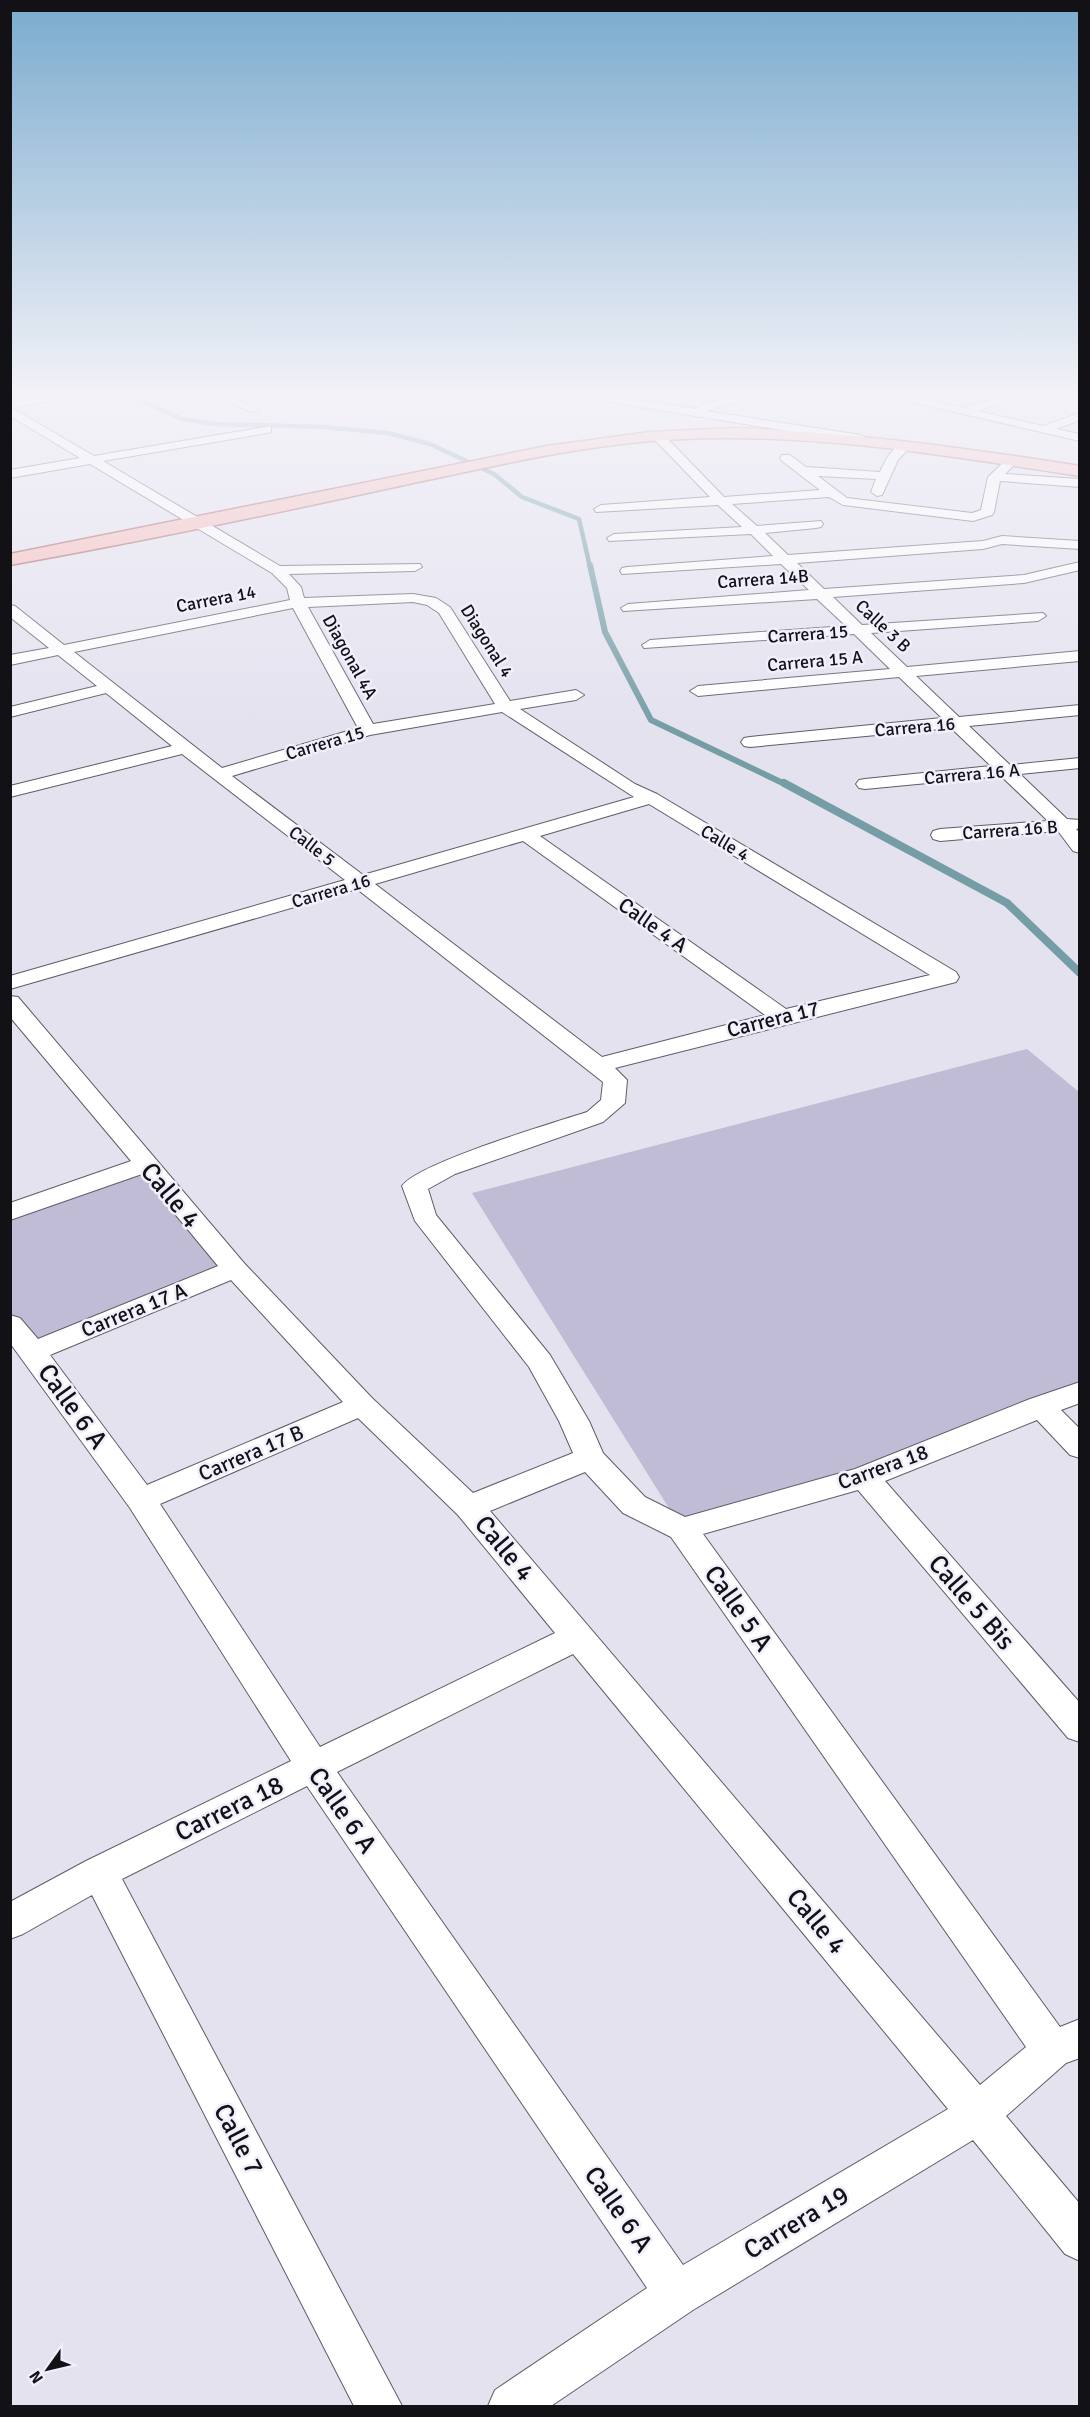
<svg xmlns="http://www.w3.org/2000/svg" width="1090" height="2417" font-family="Signika,sans-serif">
<style>
.green{fill:#c1bcd6}
.lines{fill:none;stroke-linecap:round;stroke-linejoin:round}
.stream-far2{stroke:#759da6;stroke-width:4.5}
.stream-far1{stroke:#759da6;stroke-width:6}
.stream{stroke:#759da6;stroke-width:8}
.minor-casing{stroke:#5f5c68;stroke-width:2}
.primary-casing{stroke:#a46260;stroke-width:3}
.minor{fill:#fff;fill-rule:evenodd}
.primary{fill:#f8bbb8;fill-rule:evenodd}
.labels{text-anchor:middle;stroke-width:5;stroke-linejoin:round;paint-order:stroke}
.far-street-label{font-size:18px;fill:#121116;stroke:#f2effc}
.street-label{font-size:21px;fill:#121116;stroke:#f2effc}
.near-street-label{font-size:26px;fill:#121116;stroke:#f2effc}
</style>
<rect width="100%" height="100%" fill="#e4e2ef"/>
<g class="green">
<path d="M1027,1049l52,43v306l-397,131 -210,-336z"/>
<path d="M145,1165l90,104 -202,82 -22,-27 -1,-112z"/>
</g>
<g class="lines">
<path class="stream-far2" d="M127,394l55,25 33,5 109,3 64,6 42,11 64,30 28,23 57,22 11,48"/>
<path class="stream-far1" d="M590,565l15,67 46,88 136,65"/>
<path class="stream" d="M784,783l223,120 73,70"/>
<g class="minor-casing">
<g id="minor">
<path d="M54,394h25l-6,3 -61,11 82,48 177,-30v6l-4,1 -164,28 177,105 140,-2 2,3 -7,4 -126,3 12,13 3,11 109,-4 23,4 14,9 60,94 66,-11 8,5 -8,5 -56,9 115,75 22,10 299,178 3,5 -3,5 -341,86 12,12 -2,23 -22,19 -148,52 -27,15 8,26 114,140 39,66 14,32 42,44 40,20 170,-48 175,-70 50,-17v21l-19,7 19,19v29l-10,-3 -33,-35 -152,61 195,222v39l-12,-4 -210,-248 -155,44 357,493 20,-8v39l-14,5 -60,53 74,88v57l-15,-7 -92,-114 -280,170 -142,96h-63l7,-16 152,-102 -340,-502 -185,93 280,527h-48l-262,-511 -69,39 -13,5v-37l76,-41 205,-100 -161,-253 -120,-165v-28l10,3 18,21 180,-73 -76,-92 -132,46v-17l121,-42 -121,-144v-21l8,1 226,266 128,135 101,95 100,-40 -14,-32 -30,-54 -114,-146 -13,-35c16,-23 151,-63 185,-74l14,-12 2,-18 -246,-193 -347,100v-13l335,-96 -163,-126 -172,43v-11l162,-40 -66,-53 -96,24v-10l87,-21 -39,-31 -48,10v-10l39,-7 -39,-31v-12l5,1 49,39 226,-45 -3,-12 -15,-15 -182,-109 -80,14v-8l70,-12 -70,-42v-15zM413,602l14,3 12,8 56,91 -122,20 -65,-117zM293,608l65,120 -136,40 -148,-116zM502,712l132,85 -271,78 -131,-99 138,-41zM649,804l281,171 -144,34 -246,-173zM523,841l242,174 -163,42 -227,-173zM231,1280l112,122 -196,83 -97,-130zM358,1418l100,97 97,118 -235,114 -160,-243zM585,1472l38,41 48,24 355,510 -46,38 -490,-574zM573,1654l375,455 -265,156 -346,-493z"/>
<path d="M208,394h16l35,15 -6,3 -4,-1z"/>
<path d="M573,394h27l97,15 1,-3 46,-12h19l-2,2 -56,15 156,24 6,4 -6,4 -282,-46z"/>
<path d="M884,394h21l59,14 43,-14h17l-46,17 65,15 37,-13v7l-24,9 24,5v7l-194,-45z"/>
<path d="M658,432l4,1 62,64 96,-7 -38,-29 -2,-3 2,-3h8l16,12 74,5c5,-12 12,-25 25,-30l6,4 -13,14 -16,35 -5,1 -6,-4 5,-13 -58,-3 29,22 125,15 9,-3 7,-33 20,-19 4,-1 6,4 -13,13 75,5v8l-80,-6 -6,31 -2,3 -19,6 -130,-16 -14,-8 -97,7 25,22 64,-5 2,3 -2,3 -5,1 -51,5 23,22 195,-14 19,-5 78,5v8l-78,-5 -19,5 -186,14 27,26 200,-14 56,-13v8l-56,13 -191,14 29,28 181,-12 3,3 -8,5 -167,12 36,34 173,-16v10l-164,15 43,41 121,-12v10l-111,11 41,39 70,-7v10l-60,6 47,45 13,1v8l-4,1 4,4v20l-7,-2 -15,-20 -118,10 -7,-2 -2,-4 2,-4 7,-2 108,-8 -47,-45 -136,13 -6,-1 -3,-4 3,-4 6,-1 126,-13 -40,-38 -201,19 -6,-1 -3,-4 3,-4 6,-1 192,-19 -43,-41 -201,19 -8,-5 8,-5 192,-17 -36,-35 -210,14 -2,-3 8,-5 196,-14 -29,-27 -194,12 -2,-3 7,-4 181,-14 -28,-26 -159,10 -2,-3 2,-3 5,-1 146,-11 -22,-22 -142,7 -2,-3 7,-4 128,-7 -24,-22 -122,7 -2,-3 7,-4 109,-8 -56,-58v-6z"/>
</g>
</g>
<g class="primary-casing">
<path id="primary" d="M734,428c116,4 230,20 346,38v10c-131,-20 -263,-43 -396,-37 -98,4 -194,28 -289,48 -128,28 -256,55 -385,78v-11l537,-108 103,-14z"/>
</g>
<use href="#minor" class="minor"/>
<use href="#primary" class="primary"/>
</g>
<linearGradient id="sky" x2="0" y2="1"><stop stop-color="#7aabce"/><stop offset="0.54" stop-color="#f3f2f8"/><stop offset="1" stop-color="#f3f2f8" stop-opacity="0"/></linearGradient>
<rect width="1090" height="732" fill="url(#sky)"/>
<g class="labels">
<g class="far-street-label">
<text transform="translate(763 579) rotate(-4)" y="6">Carrera 14B</text>
<text transform="translate(216 599) rotate(-11)" y="6">Carrera 14</text>
<text transform="translate(883 626) rotate(43)" y="6">Calle 3 B</text>
<text transform="translate(808 634) rotate(-4)" y="6">Carrera 15</text>
<text transform="translate(487 641) rotate(58)" y="6">Diagonal 4</text>
<text transform="translate(350 657) rotate(61)" y="6">Diagonal 4A</text>
<text transform="translate(815 661) rotate(-5)" y="6">Carrera 15 A</text>
<text transform="translate(915 727) rotate(-5)" y="6">Carrera 16</text>
<text transform="translate(325 743) rotate(-16)" y="6">Carrera 15</text>
<text transform="translate(972 774) rotate(-5)" y="6">Carrera 16 A</text>
<text transform="translate(1010 830) rotate(-4)" y="6">Carrera 16 B</text>
<text transform="translate(725 843) rotate(31)" y="6">Calle 4</text>
<text transform="translate(312 846) rotate(38)" y="6">Calle 5</text>
<text transform="translate(331 891) rotate(-16)" y="6">Carrera 16</text>
</g>
<g class="street-label">
<text transform="translate(653 925) rotate(35)" y="7">Calle 4 A</text>
<text transform="translate(773 1019) rotate(-14)" y="7">Carrera 17</text>
<text transform="translate(134 1310) rotate(-22)" y="7">Carrera 17 A</text>
<text transform="translate(251 1453) rotate(-23)" y="7">Carrera 17 B</text>
<text transform="translate(883 1467) rotate(-20)" y="7">Carrera 18</text>
</g>
<g class="near-street-label">
<text transform="translate(171 1195) rotate(50)" y="9">Calle 4</text>
<text transform="translate(73 1406) rotate(54)" y="9">Calle 6 A</text>
<text transform="translate(505 1548) rotate(50)" y="9">Calle 4</text>
<text transform="translate(972 1602) rotate(49)" y="9">Calle 5 Bis</text>
<text transform="translate(739 1608) rotate(55)" y="9">Calle 5 A</text>
<text transform="translate(229 1808) rotate(-26)" y="9">Carrera 18</text>
<text transform="translate(343 1810) rotate(55)" y="9">Calle 6 A</text>
<text transform="translate(817 1921) rotate(50)" y="9">Calle 4</text>
<text transform="translate(239 2139) rotate(62)" y="9">Calle 7</text>
<text transform="translate(619 2209) rotate(55)" y="9">Calle 6 A</text>
<text transform="translate(796 2222) rotate(-31)" y="9">Carrera 19</text>
</g>
</g>
<rect width="1090" height="2417" fill="none" stroke="#121116" stroke-width="24"/>
<g transform="translate(48 2369) rotate(236)" stroke="#f2effc" stroke-width="4.5" paint-order="stroke">
<path d="M0-4.5L10 22L0 15L-10 22Z" fill="#121116"/>
<text y="-9" font-size="16" font-weight="bold" text-anchor="middle" fill="#121116">N</text>
</g>
</svg>
